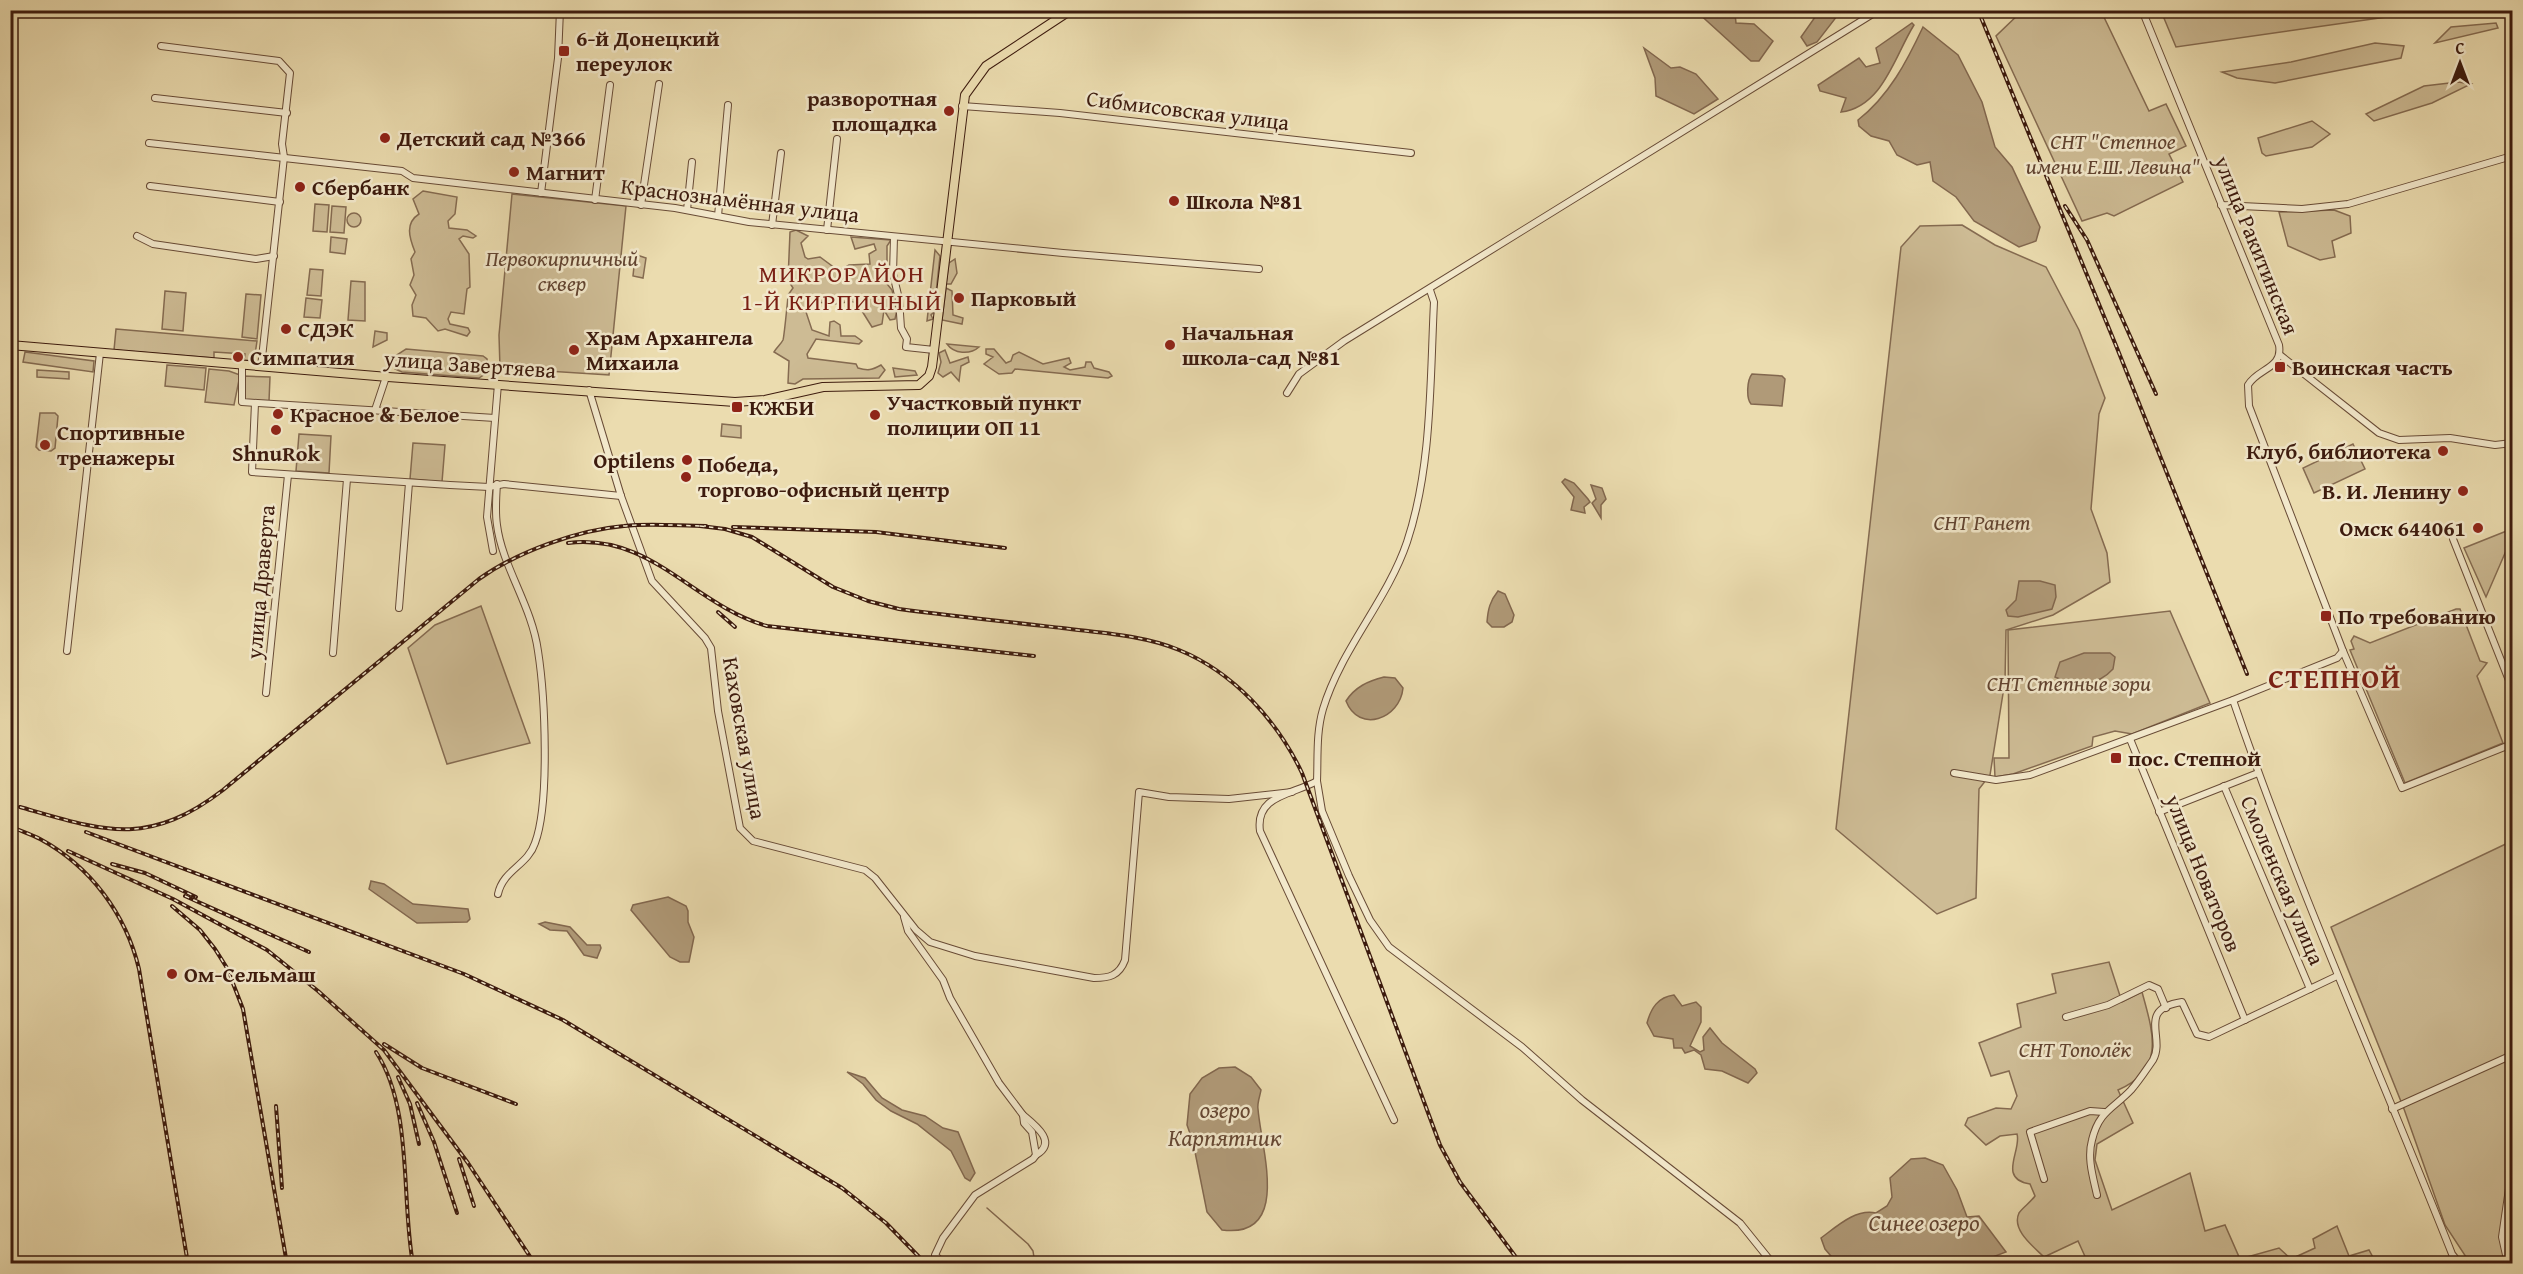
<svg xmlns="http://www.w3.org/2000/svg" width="2523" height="1274" font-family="'Gentium Book Plus',serif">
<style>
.green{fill:#cdbb94;stroke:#856b51;stroke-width:1.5}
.water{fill:#b09a78;stroke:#82674e;stroke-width:1.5}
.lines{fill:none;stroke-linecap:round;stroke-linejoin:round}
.stream{stroke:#82674e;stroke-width:1.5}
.minor-casing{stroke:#684b36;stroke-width:8}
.major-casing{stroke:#3d1b0e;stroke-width:10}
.minor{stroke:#f2e8cb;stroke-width:6}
.major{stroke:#ebdcaf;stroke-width:8}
.rail-casing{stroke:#3d1b0e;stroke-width:4}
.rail{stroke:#f2e8cb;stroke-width:1.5;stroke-dasharray:4.5;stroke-linecap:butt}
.poi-dot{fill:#8f2418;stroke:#f2e8cb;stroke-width:2}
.labels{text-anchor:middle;stroke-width:5;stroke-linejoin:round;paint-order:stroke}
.poi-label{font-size:22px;font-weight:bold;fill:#3d1b0e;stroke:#f2e8cb;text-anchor:start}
.street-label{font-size:22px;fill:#3d1b0e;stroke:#f2e8cb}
.park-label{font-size:22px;font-style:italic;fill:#614330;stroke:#f2e8cb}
.neighbourhood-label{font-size:24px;letter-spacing:1.5px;fill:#7a1f14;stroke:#f2e8cb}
.water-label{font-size:24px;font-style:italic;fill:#654733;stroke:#f2e8cb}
.district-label{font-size:28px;font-weight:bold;letter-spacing:1.5px;fill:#7a1f14;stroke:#f2e8cb}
</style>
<rect width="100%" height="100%" fill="#ebdcaf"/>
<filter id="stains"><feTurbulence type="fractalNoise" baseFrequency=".00333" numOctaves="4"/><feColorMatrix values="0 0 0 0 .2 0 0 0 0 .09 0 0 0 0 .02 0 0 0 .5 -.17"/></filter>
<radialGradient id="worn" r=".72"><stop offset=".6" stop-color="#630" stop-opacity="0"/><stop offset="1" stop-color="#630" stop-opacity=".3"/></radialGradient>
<g class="green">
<path d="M2022,11h79l48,100 17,-7 20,42 -17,8 14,28 -69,34 -7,-3 -25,8 -86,-185z"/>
<path d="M2161,11h268l-253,36z"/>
<path d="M2496,23l2,5 -63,15 16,-16z"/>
<path d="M2375,43l29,3 -3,12 -126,25 -38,-5 -15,-6 69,-10z"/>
<path d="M2458,82l13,2 -39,19 -58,18 -8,-7 58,-28z"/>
<path d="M2312,121l18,13 -18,13 -46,9 -4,-3 -4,-15z"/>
<path d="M423,191l34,6 -2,17 -7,7 1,7 18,2 9,6 -3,2 -10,-2 -4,3 10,15 1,33 -3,2 -3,25 -13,-2 -3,7 2,5 18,4 2,4 -3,4 -22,-7 -7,2 -12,-13 -13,-2 -1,-11 4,-10 -6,-10 4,-10 -3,-16 4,-7c-6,-15 -10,-29 4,-38l-6,-15z"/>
<path d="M512,194l114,12 -17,169 -109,-7 -1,-33z"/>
<path d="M315,204l14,1 -2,27 -14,-1z"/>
<path d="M332,206l14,1 -2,26 -14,-1z"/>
<path d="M2334,210l16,6 1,17 -19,8 3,16 -15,3 -32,-14 -9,-34z"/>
<circle cx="354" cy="220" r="7"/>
<path d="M1962,225l33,20 51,22 33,63 26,68 -6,16 -8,95 16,44 3,29 -57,33 -47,15 -1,51 -15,94 -11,14 -3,109 -39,16 -101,-85 65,-582 19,-21z"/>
<path d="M796,230l12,6 -7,7 4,14 3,2 12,-2 19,14 10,-6 21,-1 -1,-10 7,-4 -2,-6 -19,5 -4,-12 40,3 -4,6v15l-12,8 17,21 5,20 -2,9 -5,1 -6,-10 -2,14 -10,3 -15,-24 -7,-2 -12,3 -23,-2 -7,3 -2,7 6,18 17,6 1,-14 4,-1 6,4 1,11h14l7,5 -3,3 -43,-5 -9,15 1,4 48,6 2,4c10,3 14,2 23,-3l4,5 -6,8 -76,1 -8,5 -7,-1 1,-22 -15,-9c3,-5 7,-8 9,-12 1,-3 5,-42 5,-45l5,-7 -5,-8 2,-48z"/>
<path d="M331,237l16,2 -2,15 -15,-2z"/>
<path d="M935,250l5,6 -6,56 -3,3 2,4 -6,2z"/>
<path d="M637,255l9,3 -3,20 -10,-2 2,-19z"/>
<path d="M955,259l2,14 -6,11h-5l3,-21z"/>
<path d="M310,269l13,1 -2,26 -14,-1z"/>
<path d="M351,281l14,1v39l-17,-1z"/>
<path d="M946,288l6,3 1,24 10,3 -1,6 -20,-4z"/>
<path d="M165,291l21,2 -3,38 -21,-2z"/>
<path d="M246,294l15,1 -4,44 -15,-2z"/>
<path d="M306,298l16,2 -2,18 -16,-1z"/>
<path d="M116,329l141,12 -3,20 -10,-1 1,-6 -31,-2v6l-100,-8z"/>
<path d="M375,331l12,2v7l-14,7z"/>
<path d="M947,344l32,3c-9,8 -25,7 -32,-3z"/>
<path d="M406,349l77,7 4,3 1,13 -9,6 -77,-6 -7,-3 -3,-11z"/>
<path d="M986,349h8l12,14 5,-2 2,-6 6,-3 24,12 26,-6 2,5 -7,4 6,3 15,-3 1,-5h5l3,6 15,4 3,4 -4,2 -93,-9 -3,4 -13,1 -15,-10 9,-7 -7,-3z"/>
<path d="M945,350l5,13 18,-6 1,5 -8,4 -2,15 -8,-9 -8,5 -5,-4 3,-11 -2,-9z"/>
<path d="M25,352l69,9 -1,11 -70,-10z"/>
<path d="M167,365l39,3 -2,22 -39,-4z"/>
<path d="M893,368l22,3 2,4 -22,2z"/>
<path d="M209,369l20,2 11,4 -6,30 -29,-3z"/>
<path d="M37,370l32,2v7l-32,-2z"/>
<path d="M243,376l27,1 -1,24 -27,-1z"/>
<path d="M40,413h15l3,3 -3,32 -4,3 -12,-1 -3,-3z"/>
<path d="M722,424l19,2v12l-20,-2z"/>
<path d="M299,434l32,2 -2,37 -33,-2z"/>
<path d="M413,443l32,2 -3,37 -32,-3z"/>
<path d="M2353,444l12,25 -51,24 -11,-25z"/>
<path d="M2509,530l3,7 -26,60 -22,-49z"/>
<path d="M481,606l49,137 -83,21 -39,-116 27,-23z"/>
<path d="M2456,609h4l20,52 7,2 -10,13 26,67 -98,40 -55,-133 4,-1 -3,-8 3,-5 16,7z"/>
<path d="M2170,611l40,92 -78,31 -17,-3 -22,6 -1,9 -79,28 -18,3 -1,-19h15l-1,-128z"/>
<path d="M2512,841v422h-32l-14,-6 -21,-32 -41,-116 -73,-182z"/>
<path d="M2109,962l13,40 20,-10c11,40 24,78 -24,98l15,33 -36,21 -2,16 17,50 78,-37 15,58 20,-6 15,34 39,-11 12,11 24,-11 -2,-9 24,-13 12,30 20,-6 7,13h-288l-10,-22 -34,16c-10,-10 -33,-27 -25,-44 3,-5 12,-11 16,-17l-5,-12c-33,-5 -8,-34 -13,-50l-17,2 -14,9 -21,-20 3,-7 28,-10 15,1 6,-13 -8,-25 -18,5 -12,-33 42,-16 -4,-23 39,-11 -4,-19z"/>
</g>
<g class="water">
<path d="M1820,10l21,1 -24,31 -10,4 -6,-9z"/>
<path d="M1696,11h43l-4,2 1,10 18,1 19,17 -14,20h-8z"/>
<path d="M1912,23l2,2c-19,30 -31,82 -73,87l5,-14 -26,-7 -2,-6 41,-27 7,9 14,-4 -4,-15z"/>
<path d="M1923,27l35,28 24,47 13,45 17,20 28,60 -4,14 -17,6 -45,-26 -18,-24 -23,-16 -3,-19 -13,3 -20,-10 -8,-14 -18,-5 -12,-10 -1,-6c31,-24 49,-59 65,-93z"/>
<path d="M1644,48l27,20 9,-1 16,7 22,25 -24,15 -38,-18 -1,-18z"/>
<path d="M1752,374l30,2 3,3 -3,27 -31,-2c-5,-6 -4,-24 1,-30z"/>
<path d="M1565,479l9,4 14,16 2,3 -6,5 1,6 -14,-3 3,-13 -12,-15z"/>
<path d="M1591,485l11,3 4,11 -5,6v13l-9,-15 4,-4z"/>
<path d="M2019,581h21l15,4 1,12 -4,12 -34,8 -10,-1 -2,-6 10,-10z"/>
<path d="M1498,591l7,3 9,21 -2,7 -8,5h-12l-5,-5c1,-13 3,-21 11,-31z"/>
<path d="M2110,653l5,4 -2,12c-16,18 -39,17 -58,8l5,-15 24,-9z"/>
<path d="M1384,677l11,1 8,10c-3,31 -44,46 -57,13 9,-14 22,-20 38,-24z"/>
<path d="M371,881l13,3 29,20 55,5 2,10 -3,3 -50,1 -48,-34z"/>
<path d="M668,897l18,9 2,5v11l6,15 -5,25h-9l-10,-5 -39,-47 2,-5z"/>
<path d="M545,922l25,5 17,18h13l1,3 -4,10 -13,-3 -17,-24 -17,-1 -11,-6z"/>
<path d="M1674,995l8,11 14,-4 5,5v15l-11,24 10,6 4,-2 -1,-13 7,-9 12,15 33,26 2,4 -9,10 -26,-12 -17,-2 -4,-14 -7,-5 -9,3 -3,-5h-8l-1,-9 -19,-3 -7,-13c4,-15 11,-26 27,-28z"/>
<path d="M1235,1067l16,10 10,13c-1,6 -4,13 -3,19 3,40 34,130 -36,121l-15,-18 -14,-70 -6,-17 3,-31 12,-16 17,-10z"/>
<path d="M847,1072l18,6 17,20 20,12 23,6 18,12 15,4 17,41 -5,8 -5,-3 -14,-27 -34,-27 -26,-13 -15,-11 -13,-16z"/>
<path d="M1925,1158l18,7 14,25 10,27 12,-1 27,36 -29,11 -141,-1 -11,-13 -4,-11c15,-11 35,-30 55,-25l11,-7 5,-9 -2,-19 21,-19z"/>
</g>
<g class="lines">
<path class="stream" d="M987,1208l41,36 5,7 2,13"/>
<g class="minor-casing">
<g id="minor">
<path d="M2142,10l137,335c4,24 -21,23 -31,40l1,21 94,245 59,137 110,-44"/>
<path d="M161,46l118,15 11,12 -8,71 2,13 -23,210"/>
<path d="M155,98l132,15"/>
<path d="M962,106l98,7 351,40"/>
<path d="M149,143l253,28 11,7 262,30 74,14 314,31 196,16"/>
<path d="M150,186l130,16"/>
<path d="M541,193l17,-135 2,-48"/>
<path d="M595,200l15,-115"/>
<path d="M641,205l18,-121"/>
<path d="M2221,205l81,4 46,-5 164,-48"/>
<path d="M687,210l5,-48"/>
<path d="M718,216l10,-111"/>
<path d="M772,225l9,-72"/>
<path d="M827,230l10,-91"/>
<path d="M137,236l16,8 103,15 18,-3"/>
<path d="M894,237l-1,37 6,25 2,29 6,11 -1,8 28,3"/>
<path d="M2280,355l99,78 20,7 51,-2 45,7 17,-2"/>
<path d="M242,365v37l253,16"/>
<path d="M589,390l32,106 31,85 53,57 6,10 7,63 22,117 13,13 112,29 10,8 41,52 14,12 45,14 119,22c15,0 25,-2 31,-18l14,-168 30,5 60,2 63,-7"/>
<path d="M1287,393l12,-19 45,-33 535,-331"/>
<path d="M255,403l-3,69 198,13 39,2 15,-3 117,12"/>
<path d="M375,410l11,-33"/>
<path d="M497,484c-1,14 -2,28 0,41 5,41 35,81 41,126 7,45 12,152 -3,192 -7,22 -32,27 -37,51"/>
<path d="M2453,539l59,149"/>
<path d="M493,551l-6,-34 11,-133"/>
<path d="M399,608l10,-125"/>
<path d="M67,651l33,-298"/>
<path d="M333,653l14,-174"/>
<path d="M266,693l22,-218"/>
<path d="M2233,700c64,188 146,369 219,554l8,10"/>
<path d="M2130,739l115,281"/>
<path d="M1954,773l42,7 34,-5 203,-75 104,-42 6,-7"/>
<path d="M1317,781l5,30 27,65 21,44 19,27 133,100 60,53 158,123 33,41"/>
<path d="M2224,786l86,203"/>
<path d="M2159,812l99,-39"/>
<path d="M904,917l4,14 35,49 7,18 49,85 24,32 1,8 8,9 4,23 -3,4 -58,36 -32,43 -8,17 9,9"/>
<path d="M2066,1017l42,-12 41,-20 9,4 8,19"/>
<path d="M2392,1109l120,-54"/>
<path d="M1023,1115c12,10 35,27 13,40"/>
<path d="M1394,1120l-134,-289c-5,-36 32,-36 57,-50 1,-24 -1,-48 6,-72 18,-60 64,-108 84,-167 25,-75 23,-161 27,-240l-4,-12"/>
<path d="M2044,1179l-14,-47 60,-21 14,1"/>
<path d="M2097,1195c-4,-18 -10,-37 -5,-55 7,-29 21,-31 39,-50 8,-9 15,-20 22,-30 13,-23 -17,-51 29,-58l15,32 12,3 128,-61"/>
<path d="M2508,1264l-6,-27 10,-69"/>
</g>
</g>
<g class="major-casing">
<path id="major" d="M10,345l378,32 347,25 30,-2 58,-13 96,-2 10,-9 3,-9 33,-272 21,-29 85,-56"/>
</g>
<use href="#minor" class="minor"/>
<use href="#major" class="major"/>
<g class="rail-casing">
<g id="rail">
<path d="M1978,10l139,338 130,326"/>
<path d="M2065,206l22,34 69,154"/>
<path d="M700,526l25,3 27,8 81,50 35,14 31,8c54,7 109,13 163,19 38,5 81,7 117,22 54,22 98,70 123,123l138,372 20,37 61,82"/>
<path d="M733,527l143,5 129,16"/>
<path d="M568,543c84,-10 125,62 199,83l267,30"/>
<path d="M718,612l17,15"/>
<path d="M20,807c84,24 127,41 203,-17l256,-211c38,-27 98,-49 145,-53 27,-3 55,0 82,0"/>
<path d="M10,826c10,5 21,8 30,13 50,27 86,75 99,130l49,295"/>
<path d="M86,832l378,142 99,46 279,168 44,35 40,41"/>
<path d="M68,851l105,48 94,51 51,41 66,59 84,113 67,101"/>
<path d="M112,864l33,9 51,24"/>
<path d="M185,896l124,56"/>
<path d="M172,906l28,24 15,19 12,19 16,41 44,255"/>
<path d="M384,1044l38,24 94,36"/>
<path d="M376,1052c37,56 25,147 37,212"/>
<path d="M398,1077l12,27 9,40"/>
<path d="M417,1103l17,39 23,71"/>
<path d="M276,1106l6,82"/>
<path d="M459,1159l15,47"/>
</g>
</g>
<use href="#rail" class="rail"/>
</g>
<g class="poi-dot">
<rect x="558" y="45" width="12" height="12" rx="3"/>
<circle cx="949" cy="111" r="6"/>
<circle cx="385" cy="138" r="6"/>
<circle cx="514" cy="172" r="6"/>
<circle cx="300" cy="187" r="6"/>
<circle cx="1174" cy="201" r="6"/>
<circle cx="959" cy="298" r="6"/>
<circle cx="286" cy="329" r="6"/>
<circle cx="1170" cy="345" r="6"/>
<circle cx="574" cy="350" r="6"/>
<circle cx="238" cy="357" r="6"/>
<rect x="2274" y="361" width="12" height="12" rx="3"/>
<rect x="731" y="401" width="12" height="12" rx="3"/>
<circle cx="278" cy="414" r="6"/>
<circle cx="875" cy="415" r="6"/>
<circle cx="276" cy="430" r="6"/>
<circle cx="45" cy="445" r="6"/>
<circle cx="2443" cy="451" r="6"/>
<circle cx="687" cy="460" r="6"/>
<circle cx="686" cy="477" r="6"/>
<circle cx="2463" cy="491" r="6"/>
<circle cx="2478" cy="528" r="6"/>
<rect x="2320" y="610" width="12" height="12" rx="3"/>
<rect x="2110" y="752" width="12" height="12" rx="3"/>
<circle cx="172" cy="974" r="6"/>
</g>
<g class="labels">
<g class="poi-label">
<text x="576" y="46">6-й Донецкий<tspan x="576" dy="25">переулок</tspan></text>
<text x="937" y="106" text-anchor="end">разворотная<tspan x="937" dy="25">площадка</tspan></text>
<text x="397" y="146">Детский сад №366</text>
<text x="526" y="180">Магнит</text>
<text x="312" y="195">Сбербанк</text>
<text x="1186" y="209">Школа №81</text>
<text x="971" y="306">Парковый</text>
<text x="298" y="337">СДЭК</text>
<text x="1182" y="340">Начальная<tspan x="1182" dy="25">школа-сад №81</tspan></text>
<text x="586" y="345">Храм Архангела<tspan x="586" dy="25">Михаила</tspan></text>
<text x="250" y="365">Симпатия</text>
<text x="2292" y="375">Воинская часть</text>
<text x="887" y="410">Участковый пункт<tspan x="887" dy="25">полиции ОП 11</tspan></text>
<text x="749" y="415">КЖБИ</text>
<text x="290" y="422">Красное &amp; Белое</text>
<text x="57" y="440">Спортивные<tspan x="57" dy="25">тренажеры</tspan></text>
<text x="2431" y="459" text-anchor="end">Клуб, библиотека</text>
<text x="276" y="461" text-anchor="middle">ShnuRok</text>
<text x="675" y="468" text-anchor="end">Optilens</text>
<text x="698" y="472">Победа,<tspan x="698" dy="25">торгово-офисный центр</tspan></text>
<text x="2451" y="499" text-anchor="end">В. И. Ленину</text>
<text x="2466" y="536" text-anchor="end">Омск 644061</text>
<text x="2338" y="624">По требованию</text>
<text x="2128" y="766">пос. Степной</text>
<text x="184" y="982">Ом-Сельмаш</text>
</g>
<g class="street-label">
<text transform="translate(1188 110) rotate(7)" y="8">Сибмисовская улица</text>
<text transform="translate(740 200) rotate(7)" y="8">Краснознамённая улица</text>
<text transform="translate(2257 245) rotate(68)" y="8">улица Ракитинская</text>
<text transform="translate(470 364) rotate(4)" y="8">улица Завертяева</text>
<text transform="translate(260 582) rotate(-85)" y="8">улица Драверта</text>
<text transform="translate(745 738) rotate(80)" y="8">Каховская улица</text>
<text transform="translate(2204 873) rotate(68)" y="8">улица Новаторов</text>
<text transform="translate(2283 880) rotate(67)" y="8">Смоленская улица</text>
</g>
<g class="park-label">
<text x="2113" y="149">СНТ "Степное<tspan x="2113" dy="25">имени Е.Ш. Левина"</tspan></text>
<text x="562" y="266">Первокирпичный<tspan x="562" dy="25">сквер</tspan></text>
<text x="1982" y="530">СНТ Ранет</text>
<text x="2069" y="691">СНТ Степные зори</text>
<text x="2075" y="1057">СНТ Тополёк</text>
</g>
<g class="neighbourhood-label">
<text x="842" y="282">МИКРОРАЙОН<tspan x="842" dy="28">1-Й КИРПИЧНЫЙ</tspan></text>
</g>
<g class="water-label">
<text x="1225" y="1118">озеро<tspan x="1225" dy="28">Карпятник</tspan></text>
<text x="1924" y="1231">Синее озеро</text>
</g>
<g class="district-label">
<text x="2335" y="688">СТЕПНОЙ</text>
</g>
</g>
<rect width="2523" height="1274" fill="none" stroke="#ebdcaf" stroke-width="36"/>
<rect x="12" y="12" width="2499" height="1250" fill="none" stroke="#3d1b0e" stroke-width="3"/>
<rect x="18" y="18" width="2487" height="1238" fill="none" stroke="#3d1b0e" stroke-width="1.5"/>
<g transform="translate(2460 63)" stroke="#f2e8cb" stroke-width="4.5" paint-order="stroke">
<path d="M0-4.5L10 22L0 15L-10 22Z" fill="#3d1b0e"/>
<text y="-9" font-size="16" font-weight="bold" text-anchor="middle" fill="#3d1b0e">С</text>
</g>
<rect width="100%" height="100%" filter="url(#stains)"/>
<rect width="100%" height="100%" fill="url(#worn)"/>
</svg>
